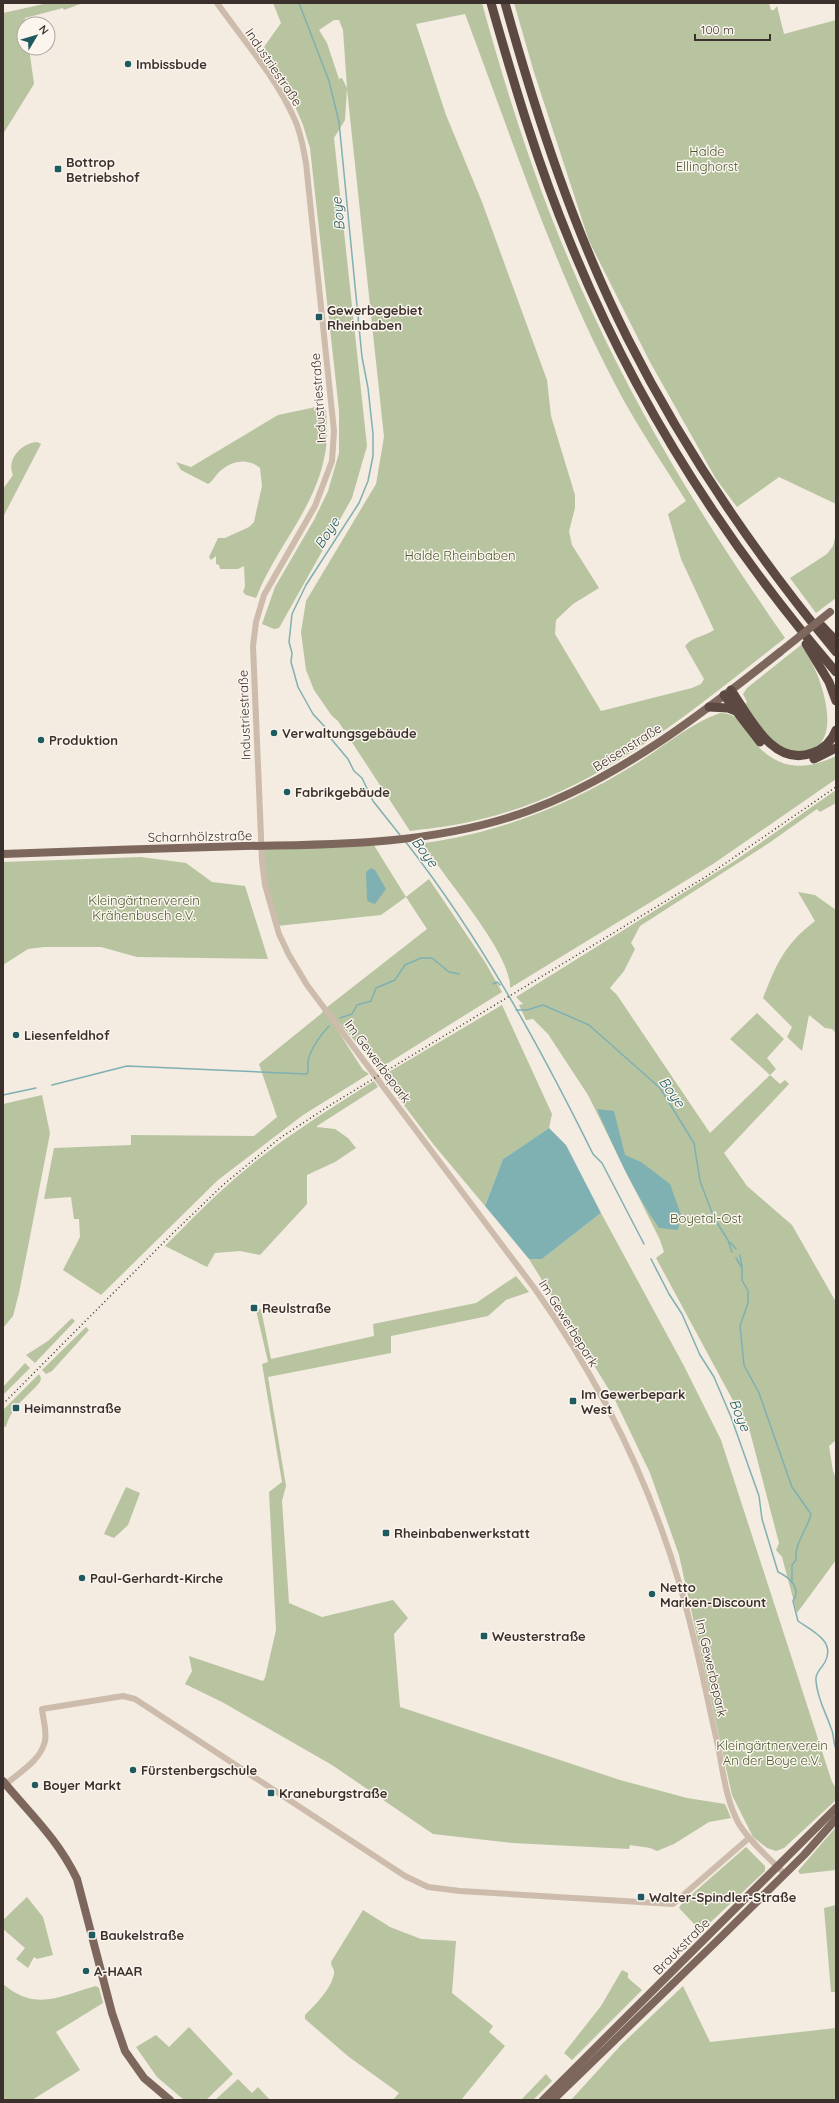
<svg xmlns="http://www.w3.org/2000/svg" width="839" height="2103" font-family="Quicksand,sans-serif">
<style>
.green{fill:#b8c4a0;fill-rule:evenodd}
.water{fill:#7fb0b2}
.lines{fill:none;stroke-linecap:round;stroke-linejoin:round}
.stream{stroke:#7fb0b2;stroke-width:1.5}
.minor{stroke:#cdbbac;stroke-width:6}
.major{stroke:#7d675c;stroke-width:8}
.highway{stroke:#5c4a42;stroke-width:9}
.rail{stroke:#3b302b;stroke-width:1.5;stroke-dasharray:1 3;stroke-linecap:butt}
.major-bridge{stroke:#7d675c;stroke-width:8}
.poi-dot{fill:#1f5a5e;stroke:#fbf5ee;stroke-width:1.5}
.labels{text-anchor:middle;stroke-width:3;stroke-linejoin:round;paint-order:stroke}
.poi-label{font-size:13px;font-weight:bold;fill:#3b302b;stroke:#fbf5ee;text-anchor:start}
.street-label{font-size:13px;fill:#3b302b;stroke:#fbf5ee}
.park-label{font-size:13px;fill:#4a5a2e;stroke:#fbf5ee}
.water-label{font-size:14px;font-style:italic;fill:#1f5a5e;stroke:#fbf5ee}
</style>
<rect width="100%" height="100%" fill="#f4ebe1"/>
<g class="green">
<path d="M48,3h35l-19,7 -1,-2 -38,10 -1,30h5l5,36 -31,50v-121z"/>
<path d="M273,3h209c29,106 64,212 111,311 53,114 120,221 192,324 -93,73 -185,152 -303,181 -23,6 -48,9 -72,12l-72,-110 -6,-5 -18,-26 -8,-20 -5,-38 5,-31 70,-117 8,-47 -37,-348 -2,31 -11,18 33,308 -15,52 -73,130 -5,1 -12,-5 13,-37 39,-67 14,-29 11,-38v-42l-3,-28 -26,-235 -7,-23 -12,-28 -32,-43 22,-31zM465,14c47,124 88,252 150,370 21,41 47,78 71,117l-18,13 13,45 33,71c-10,7 -21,6 -29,16l19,33 -3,5 -9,4 -91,23 -46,-77 1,-14 17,-16 26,-16 -27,-43 -3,-14 6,-23v-13l-24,-79 -4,-36 -65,-178 -36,-87 -30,-91zM334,20h5l4,10 4,58 -5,-10 -3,1 -12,-36 -8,-13z"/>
<path d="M514,3h255l2,7h3l3,-4 7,28 52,-14v484l-57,-27 -42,30 -21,-28 -66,-117 -61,-121 -56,-172z"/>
<path d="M316,407l10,3c1,16 2,33 -2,49 -11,52 -49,90 -68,139l-10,-3 -3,-3 2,-6 -1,-20 -6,3h-18l-1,-4 -3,-1v-8l-5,4 -2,-3 9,-19h7l24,-11 5,-5 8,-36 -2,-18c-13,-11 -29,-7 -41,4 -4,4 -6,9 -11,12l-27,-14 -5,-8 15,5 87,-52z"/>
<path d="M37,442l4,2 -38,73v-28l10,-14c-7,-16 9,-32 24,-33z"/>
<path d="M836,533v65l-20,15 -26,-35 37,-24 6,-8z"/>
<path d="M801,645c18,23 38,80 18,100 -11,6 -20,10 -32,6 -15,-5 -33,-34 -42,-47l2,-2 -4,-8 4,-6z"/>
<path d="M720,713c19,0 21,12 31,25 24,32 52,34 85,18v23l-123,85 -203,124c2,-30 -52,-94 -70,-120 -5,-7 -15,-17 -16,-25 75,-10 145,-38 210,-78 28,-17 55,-41 86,-52z"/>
<path d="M836,790v13l-16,9 -3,-3 -48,34 -129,83 -9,17 4,6 -11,22 -14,17 7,7 93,138 60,-58 -40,-36 27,-26 27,26 -17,19 9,11 -6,6 10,9 5,-4 4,4 -65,69 23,33 45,39 44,77v138l-7,6 4,25 3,7v82l-39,53 -15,-56 -6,-7 3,-7 -29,-111 -94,-174 8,-6 -4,-12 -72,-145 -40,-61 -15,-15 -7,1 -7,-15 4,-1 -7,-7 220,-137z"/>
<path d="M372,842l34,55 23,-18 56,83 17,30 -125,78 -2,-6 -49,-56 101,-79 -21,-32 -25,18 -104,11 -9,-27 -5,-52z"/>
<path d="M141,857l45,6 26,19 33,4 23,73 -131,-2 -36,-10h-57l-16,2 -25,16v-103z"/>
<path d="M798,892l17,3 21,15v123l-4,-4 -7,-1 -16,-13 -7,36 -15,-14 5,-10 -29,-29c14,-35 21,-53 52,-77z"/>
<path d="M502,1005l50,109 -3,14 -46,31 -18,47 -51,-61 -52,-69z"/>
<path d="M324,1009l39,61 6,4 -66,41 -85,65 -117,115 -38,-25 17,-33 -1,-18h-5l-3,-22 -27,2 10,-51 77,-3v-10l123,1 23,-19 -18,-53 63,-51z"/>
<path d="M374,1081l4,6 -61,39v1l18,2 13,9 8,10 -21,14 -28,13v29l-47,51 -20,-4 -25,2 -8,14 -42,-21c24,-24 48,-49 74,-71 42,-36 89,-65 135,-94z"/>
<path d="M42,1095l8,38 -3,16 -28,144 -6,23 -10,12v-224z"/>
<path d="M601,1213l83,153 37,74 111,342 4,6v12l-52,48 -8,3 -9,-3 -14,-11 -21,-42 -53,-240 -29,-82 -36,-75 -85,-139h13z"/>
<path d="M516,1276l13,16 -23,8 -18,16 -97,20v17l-123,24 18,109 -4,15 7,102 33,14 71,-17 15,18 -14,16 6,73 220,73 67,18 38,6 6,14 -22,4 -35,22 -17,7 -7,-3 -20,-3 -1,4 -116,-6 -80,-9 -101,-69 -110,-63 -37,-18 7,-13 -3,-15 74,25 2,-3 11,-48 -7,-138 13,-10 -20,-118 6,-2 -12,-52 5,-1 10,50 103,-23 -1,-12 103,-21z"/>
<path d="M72,1318l3,3 -40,42 -9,-8 22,-14z"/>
<path d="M86,1327l3,3 -37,41 -6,3 -4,-4z"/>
<path d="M25,1363l5,5 -27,27v-8z"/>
<path d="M39,1374l2,4 -1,4c-14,17 -28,23 -34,45l-3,-1v-16z"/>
<path d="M126,1487l14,6 -12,32 -14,13 -10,-4z"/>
<path d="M836,1827v43l-36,4 -2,-3z"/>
<path d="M746,1847l19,19v5l-69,65 2,-8 -19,-20 3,-5z"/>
<path d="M27,1897l16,20 10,38 -16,4 -3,-2 -6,11 -12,-9 9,-11 -22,-19v-9z"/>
<path d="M836,1905v87h-5l-7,-84z"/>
<path d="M363,1910l27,17 31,12 35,2 -4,52 41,33 -4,6 16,14 -44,54h-68l6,-7 -50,-36 -44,-38v-4c11,-11 26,-26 29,-41 1,-5 -3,-7 -3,-12z"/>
<path d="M622,1970l6,3v5l14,12 -70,70 -8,-7 37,-47z"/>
<path d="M3,1984c33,28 56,12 93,2l3,2 4,15 -47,29 24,38 -48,30h-29z"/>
<path d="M683,1986l27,56 126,-14v72h-265l51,-56z"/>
<path d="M189,2027l44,47 -27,26h-22l-27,-23 -21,-30 20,-12 13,12z"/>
<path d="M546,2074l6,7 -19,19h-12z"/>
<path d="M238,2079l14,14 6,-6 12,13h-55z"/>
</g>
<g class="water">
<path d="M371,868l4,2 11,19 -11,15 -6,-2 -2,-2 -1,-28z"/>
<path d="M597,1109l17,2 11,44 16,7 29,22 11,31 -3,15 -19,-2c-26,-37 -44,-77 -62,-119z"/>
<path d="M549,1128l17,17 35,68 -59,46h-13l-44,-53 18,-47z"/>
</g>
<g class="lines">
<g class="stream">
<path d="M299,3l30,78 10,41 23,235 6,31 5,46v22l-5,25 -9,22 -53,82 -14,29 -3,28 3,11 -1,9 7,25 15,27 12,13 2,7 21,25 6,12 8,7 11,23 27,34"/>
<path d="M405,841c75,96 134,204 188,313l9,9 42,81"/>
<path d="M493,984l4,-2 3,3"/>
<path d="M516,1010h11l16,-5 46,20 71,63 34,55 6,38 14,37 14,22 4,12"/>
<path d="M340,1018l12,-4 5,-9 14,-4 5,-13 19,-8 10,-15 16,-7h11l17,14 10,2"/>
<path d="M52,1085l75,-19 180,8c3,-5 0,-8 1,-13 2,-11 13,-27 21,-35"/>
<path d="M3,1095l33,-7"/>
<path d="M730,1242l6,7"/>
<path d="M740,1255l2,12"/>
<path d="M736,1258l6,10v12l6,11v12l-8,23 4,39 15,28 33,94 19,27c-4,16 -17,30 -15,46l-4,5v16"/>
<path d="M651,1259l18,35 13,20 18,41 14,22 17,40 28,79 3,23 16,53c11,5 24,16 15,29l5,20c14,10 38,20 27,41 -4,7 -10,11 -9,19 1,17 10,32 15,47 3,6 2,14 5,21"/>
</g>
<g class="minor">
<path d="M217,3c25,35 60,76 77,115 7,14 9,29 12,45l28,268 -2,30 -17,45 -51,89 -8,27 -3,24 9,215 3,24 14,49 10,21 18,30 228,304c62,88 112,187 143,290 17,55 27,111 40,167 5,25 8,55 21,78 12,19 30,34 46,50"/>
<path d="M6,1784c14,-12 35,-24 39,-43 2,-10 -2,-22 -3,-32l81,-13 12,3 270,177 23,11 32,4 213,13 76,-66"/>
</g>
<g class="major">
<path d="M3,854c80,-3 161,-6 241,-8 95,-1 194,-2 284,-35 93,-34 175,-98 252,-159"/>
<path d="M3,1781c28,34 54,57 74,98l35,134 13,38 19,27 26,22"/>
<path d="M543,2100l293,-292"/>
<path d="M553,2100l167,-162 84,-83 32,-36"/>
</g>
<g class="highway">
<path d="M491,3c23,81 47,162 79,239 64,158 155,301 266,430"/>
<path d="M505,3c32,115 69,229 123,336 57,113 128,216 208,313"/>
<path d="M819,623l17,18"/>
<path d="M806,644l23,38 7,19"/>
<path d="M731,690c18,26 42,78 81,63 12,-4 20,-12 24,-23"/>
<path d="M724,695l36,47"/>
<path d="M709,707l19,1 8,3"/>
<path d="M814,759l22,-11"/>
</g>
<path class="rail" d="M3,1404l167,-168 53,-51 57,-47 52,-34 375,-228 129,-89"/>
<path class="major-bridge" d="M780,652l50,-40"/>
</g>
<g class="poi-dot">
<circle cx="128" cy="64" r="4"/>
<rect x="54" y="165" width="8" height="8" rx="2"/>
<rect x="315" y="313" width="8" height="8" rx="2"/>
<circle cx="274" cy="733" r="4"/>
<circle cx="41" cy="740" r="4"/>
<circle cx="287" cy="792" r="4"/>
<circle cx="16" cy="1035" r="4"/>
<rect x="250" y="1304" width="8" height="8" rx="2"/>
<rect x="569" y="1397" width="8" height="8" rx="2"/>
<rect x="12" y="1404" width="8" height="8" rx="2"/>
<rect x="382" y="1529" width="8" height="8" rx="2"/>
<circle cx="82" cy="1578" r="4"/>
<circle cx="652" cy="1594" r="4"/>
<rect x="480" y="1632" width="8" height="8" rx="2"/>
<circle cx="133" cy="1770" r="4"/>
<circle cx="35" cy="1785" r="4"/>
<rect x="267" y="1789" width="8" height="8" rx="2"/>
<rect x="637" y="1893" width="8" height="8" rx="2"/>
<rect x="88" y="1931" width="8" height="8" rx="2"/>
<circle cx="86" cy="1971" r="4"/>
</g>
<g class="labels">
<g class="poi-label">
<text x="136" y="69">Imbissbude</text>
<text x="66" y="167">Bottrop<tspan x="66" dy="15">Betriebshof</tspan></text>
<text x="327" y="315">Gewerbegebiet<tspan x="327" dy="15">Rheinbaben</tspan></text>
<text x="282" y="738">Verwaltungsgebäude</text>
<text x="49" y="745">Produktion</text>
<text x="295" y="797">Fabrikgebäude</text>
<text x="24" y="1040">Liesenfeldhof</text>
<text x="262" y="1313">Reulstraße</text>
<text x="581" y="1399">Im Gewerbepark<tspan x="581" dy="15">West</tspan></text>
<text x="24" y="1413">Heimannstraße</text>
<text x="394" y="1538">Rheinbabenwerkstatt</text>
<text x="90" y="1583">Paul-Gerhardt-Kirche</text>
<text x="660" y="1592">Netto<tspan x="660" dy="15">Marken-Discount</tspan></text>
<text x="492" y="1641">Weusterstraße</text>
<text x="141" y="1775">Fürstenbergschule</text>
<text x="43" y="1790">Boyer Markt</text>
<text x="279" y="1798">Kraneburgstraße</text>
<text x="649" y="1902">Walter-Spindler-Straße</text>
<text x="100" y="1940">Baukelstraße</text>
<text x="94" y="1976">A-HAAR</text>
</g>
<g class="street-label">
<text transform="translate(274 67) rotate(56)" y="5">Industriestraße</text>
<text transform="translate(318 398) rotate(-94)" y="5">Industriestraße</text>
<text transform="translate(244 715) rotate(-92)" y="5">Industriestraße</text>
<text transform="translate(627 747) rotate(-32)" y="5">Beisenstraße</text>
<text transform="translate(200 836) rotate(-1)" y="5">Scharnhölzstraße</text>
<text transform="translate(378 1061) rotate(53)" y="5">Im Gewerbepark</text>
<text transform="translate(569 1323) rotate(58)" y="5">Im Gewerbepark</text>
<text transform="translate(712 1668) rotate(77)" y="5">Im Gewerbepark</text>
<text transform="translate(681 1946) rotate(-45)" y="5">Braukstraße</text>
</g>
<g class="park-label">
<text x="707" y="156">Halde<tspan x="707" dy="15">Ellinghorst</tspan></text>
<text x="460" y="560">Halde Rheinbaben</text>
<text x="144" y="905">Kleingärtnerverein<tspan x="144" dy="15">Krähenbusch e.V.</tspan></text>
<text x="706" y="1223">Boyetal-Ost</text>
<text x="772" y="1750">Kleingärtnerverein<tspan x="772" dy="15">An der Boye e.V.</tspan></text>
</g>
<g class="water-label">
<text transform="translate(338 214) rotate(-96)" y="5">Boye</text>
<text transform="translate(327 533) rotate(-57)" y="5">Boye</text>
<text transform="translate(425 852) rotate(53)" y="5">Boye</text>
<text transform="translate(672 1092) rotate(54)" y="5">Boye</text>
<text transform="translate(740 1415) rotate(67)" y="5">Boye</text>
</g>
</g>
<rect width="839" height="2103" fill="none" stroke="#3b302b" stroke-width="8"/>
<g transform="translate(36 36) rotate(52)"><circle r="19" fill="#fbf5ee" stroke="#aea6a0"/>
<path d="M0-3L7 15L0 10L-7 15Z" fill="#1f5a5e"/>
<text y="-6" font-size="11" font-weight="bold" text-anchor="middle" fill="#3b302b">N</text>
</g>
<path d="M695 34v6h75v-6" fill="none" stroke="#3b302b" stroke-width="2"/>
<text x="701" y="34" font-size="12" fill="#3b302b" stroke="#fbf5ee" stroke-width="3" paint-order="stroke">100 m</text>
</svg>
